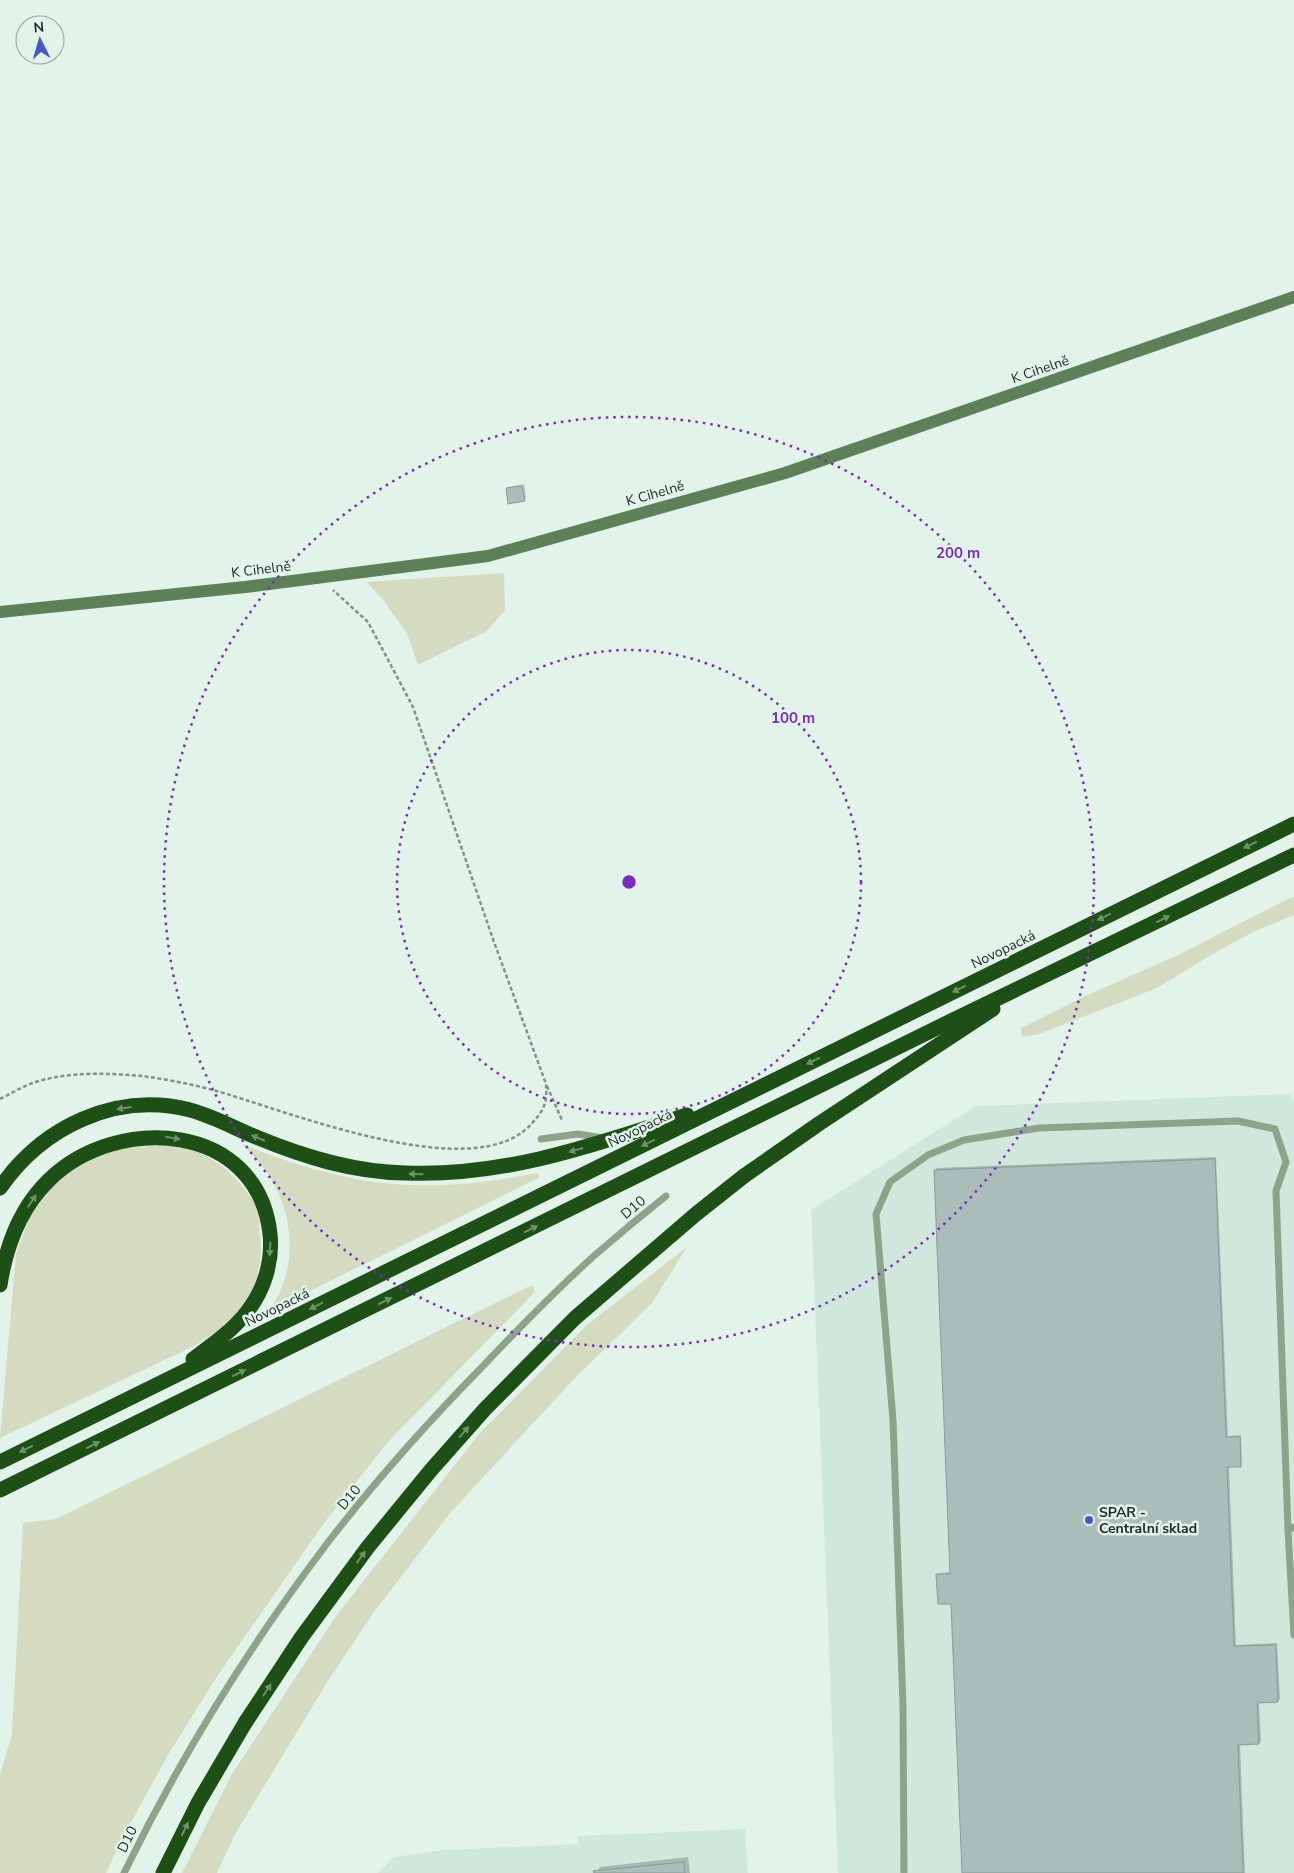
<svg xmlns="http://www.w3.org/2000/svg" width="1294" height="1873" font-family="'Nunito Sans',sans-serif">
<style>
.built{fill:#d0e8db}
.green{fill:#d4dbc1}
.shadow{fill:#0003}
.building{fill:#aabdba;stroke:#8a9c99}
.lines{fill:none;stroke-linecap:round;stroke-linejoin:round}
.path{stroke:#838f88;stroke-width:2.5;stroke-dasharray:4 2.5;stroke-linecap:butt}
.lane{stroke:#8da48a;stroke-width:7}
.secondary{stroke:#5e8059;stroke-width:12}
.highway{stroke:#1d4f16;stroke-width:15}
.oneway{fill:#6c916b}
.ring{fill:none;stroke:#7b2cbf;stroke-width:2.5;stroke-dasharray:2.5 5}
.poi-dot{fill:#4657cb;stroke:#e2f3ea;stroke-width:2}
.labels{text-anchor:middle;stroke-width:5;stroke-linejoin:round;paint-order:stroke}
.street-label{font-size:14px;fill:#252c28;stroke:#e2f3ea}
.poi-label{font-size:14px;font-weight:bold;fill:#252c28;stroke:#e2f3ea;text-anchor:start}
.centre{fill:#7b2cbf;stroke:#e2f3ea;stroke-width:2.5}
.ring-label{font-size:15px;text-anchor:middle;font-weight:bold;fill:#7b2cbf;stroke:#e2f3ea;stroke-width:5;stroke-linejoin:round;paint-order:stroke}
</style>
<rect width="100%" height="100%" fill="#e2f3ea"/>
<g class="built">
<path d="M1290,1094l4,8v771h-456l-27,-663 165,-104z"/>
<path d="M745,1829l3,44h-370l16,-16 51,-7 133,-6v-8z"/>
</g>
<g class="green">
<path d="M504,573l1,37 -18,21 -69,34 -11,-32 -24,-33 -16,-18z"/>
<path d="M1294,896v19l-41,17 -42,23 -54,33 -118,46 -16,3 -2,-2v-7l62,-31 93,-41z"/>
<path d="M242,1144c66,27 133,45 205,41 30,-1 60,-6 90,-12l3,4 -272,135c30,-39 27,-95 2,-135 -7,-12 -18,-22 -28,-33z"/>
<path d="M180,1145c30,10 52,25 70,51 2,4 6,9 7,14 3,8 2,18 3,26 2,16 0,34 -6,49 -10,27 -35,45 -58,60l-196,93 16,-184 14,-38 10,-18 25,-24 23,-14 29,-12z"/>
<path d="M687,1247l-35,56 -77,75 -125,135 -76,99 -46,69 -93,153 -18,39h-35l50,-99 104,-158 144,-183 107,-108z"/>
<path d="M532,1285l3,7 -148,151 -63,80 -106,152 -50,80 -45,82 -17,36h-106v-98l12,-40 11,-212 33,-4z"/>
</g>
<g class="shadow">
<path d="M524,484l2,13 -2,2 -17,-10 2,-2z"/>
<path d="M1216,1157l12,279 13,-1 1,28 -2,2 -11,1 7,179 41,-2 3,56 -2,2 -19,1 2,39 -2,2 -19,1 5,129h-282l-11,-271 -14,-27 2,-2 11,-1 -16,-402 2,-2z"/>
<path d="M688,1857l2,16h-95l5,-6z"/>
</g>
<g class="building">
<path d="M522,486l3,15 -17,3 -2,-16z"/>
<path d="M1215,1159l11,278h14l1,30h-14l7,179 42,-1 2,57 -21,1 2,41 -21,1 5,128h-281l-11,-269h-13l-2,-30h14l-16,-404z"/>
<path d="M684,1862l1,11h-91l-1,-2z"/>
</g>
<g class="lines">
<g class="path">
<path d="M547,1086l15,34"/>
<path d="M0,1099c10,-5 20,-11 30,-15 35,-13 76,-11 112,-8 23,3 49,8 71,14 70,19 265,100 320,32 5,-5 10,-12 12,-19 2,-5 1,-13 1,-19l-52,-142 -81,-235 -45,-85 -35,-32"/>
</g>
<g class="lane">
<path d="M541,1139l37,-5 25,4"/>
<path d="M1294,1527l-6,3 6,105"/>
<path d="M124,1873c56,-115 128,-231 205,-332 48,-62 100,-120 154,-175 36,-38 73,-76 112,-111 23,-20 47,-40 71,-59"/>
<path d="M904,1873l-1,-167 -10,-286 -17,-206 14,-32 38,-27 36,-15 75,-12 199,-7 37,8 11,33 -10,29 12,339"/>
</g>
<path class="secondary" d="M0,612l245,-25 243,-31 297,-83 509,-176"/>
<g class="highway">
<path d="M0,1188c42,-61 116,-97 190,-78 23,6 44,18 66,27 48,20 97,35 149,36 100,4 189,-28 282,-58"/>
<path d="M0,1285c6,-39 20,-77 49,-105 68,-67 209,-58 221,54 3,28 -6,56 -23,78 -15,19 -35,33 -54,47"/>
<path d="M0,1462l1294,-638"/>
<path d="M0,1490l951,-469 343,-166"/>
<path d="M163,1873l35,-70 47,-80 56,-85 67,-91 63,-77 54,-61 90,-91 121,-104 48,-38 76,-53 173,-114"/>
</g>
</g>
<defs><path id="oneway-solid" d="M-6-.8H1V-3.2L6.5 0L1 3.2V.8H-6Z" transform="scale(1.25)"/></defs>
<g class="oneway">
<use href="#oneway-solid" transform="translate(1250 845) rotate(154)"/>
<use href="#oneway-solid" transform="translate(1104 917) rotate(154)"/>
<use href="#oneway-solid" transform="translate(1163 919) rotate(-26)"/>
<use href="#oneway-solid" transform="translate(959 989) rotate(154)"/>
<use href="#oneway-solid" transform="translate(813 1061) rotate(154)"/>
<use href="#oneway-solid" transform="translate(124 1108) rotate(172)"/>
<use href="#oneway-solid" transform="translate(173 1138) rotate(9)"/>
<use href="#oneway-solid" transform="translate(258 1138) rotate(-157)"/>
<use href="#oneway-solid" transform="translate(648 1143) rotate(154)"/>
<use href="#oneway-solid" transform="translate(576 1150) rotate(164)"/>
<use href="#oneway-solid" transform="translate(416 1174) rotate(-179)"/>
<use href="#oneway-solid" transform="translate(32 1201) rotate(-56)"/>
<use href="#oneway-solid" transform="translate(531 1229) rotate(-26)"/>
<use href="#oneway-solid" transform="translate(270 1249) rotate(93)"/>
<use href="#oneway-solid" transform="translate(385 1301) rotate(-26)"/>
<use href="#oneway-solid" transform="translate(316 1306) rotate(154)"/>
<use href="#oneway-solid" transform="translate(239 1373) rotate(-26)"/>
<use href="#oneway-solid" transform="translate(464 1432) rotate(-49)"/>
<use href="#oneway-solid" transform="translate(93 1445) rotate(-26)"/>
<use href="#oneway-solid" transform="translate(26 1449) rotate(154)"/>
<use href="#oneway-solid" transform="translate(361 1557) rotate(-54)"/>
<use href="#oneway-solid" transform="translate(267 1690) rotate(-57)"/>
<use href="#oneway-solid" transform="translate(185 1829) rotate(-63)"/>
</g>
<g class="ring">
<circle cx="629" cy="882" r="232"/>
<circle cx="629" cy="882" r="465"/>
</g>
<circle class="poi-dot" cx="1089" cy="1520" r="5"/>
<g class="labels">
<g class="street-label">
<text transform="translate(1040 369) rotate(-19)" y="5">K Cihelně</text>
<text transform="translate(655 493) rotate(-16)" y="5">K Cihelně</text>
<text transform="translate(261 569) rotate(-7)" y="5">K Cihelně</text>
<text transform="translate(1003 949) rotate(-26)" y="5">Novopacká</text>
<text transform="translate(640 1128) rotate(-26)" y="5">Novopacká</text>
<text transform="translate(633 1207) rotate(-40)" y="5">D10</text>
<text transform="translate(277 1307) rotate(-26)" y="5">Novopacká</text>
<text transform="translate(349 1497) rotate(-50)" y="5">D10</text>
<text transform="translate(127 1839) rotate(-64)" y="5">D10</text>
</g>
<g class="poi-label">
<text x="1099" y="1517">SPAR -<tspan x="1099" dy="16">Centralní sklad</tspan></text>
</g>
</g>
<circle cx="629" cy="882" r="8" class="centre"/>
<g class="ring-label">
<text x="958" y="558">200 m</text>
<text x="793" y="723">100 m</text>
</g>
<g transform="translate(40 40) rotate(355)"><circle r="24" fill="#e2f3ea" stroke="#96a39c"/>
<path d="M0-4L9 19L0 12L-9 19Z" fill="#4657cb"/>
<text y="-8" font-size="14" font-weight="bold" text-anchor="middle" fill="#252c28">N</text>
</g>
</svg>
